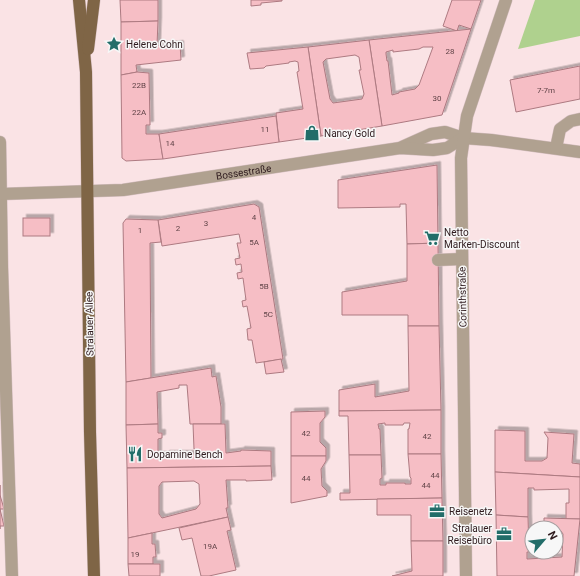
<svg xmlns="http://www.w3.org/2000/svg" width="580" height="576" font-family="Roboto,sans-serif">
<style>
.green{fill:#afd18e}
.building{fill:#f6bec5;stroke:#ad7a81;fill-rule:evenodd;filter:url(#shadow)}
.lines{fill:none;stroke-linecap:round;stroke-linejoin:round}
.minor-casing{stroke:#d5bfc1;stroke-width:13}
.major-casing{stroke:#d5bfc1;stroke-width:13}
.minor{stroke:#b0a190;stroke-width:12}
.major{stroke:#7f6546;stroke-width:12}
.labels{text-anchor:middle;stroke-width:3;stroke-linejoin:round;paint-order:stroke}
.number-label{font-size:8px;fill:#614448}
.poi-label{font-size:10px;fill:#2f1b1e;stroke:#f7f7f7;text-anchor:start}
.street-label{font-size:10px;fill:#2f1b1e;stroke:#f7f7f7}
</style>
<defs>
<filter id="shadow"><feDropShadow dx="3.5" dy="-3.5" stdDeviation="0" flood-color="#0004"/></filter>
</defs>
<rect width="100%" height="100%" fill="#fae3e5"/>
<path class="green" d="M535,0h45v36l-62,13z"/>
<g class="building">
<path d="M120,0h38v21l-37,1z"/>
<path d="M251,0h31v1l-21,2v2l-10,1z"/>
<path d="M452,0h29l-10,29 -12,-4 -2,6 -14,-5z"/>
<path d="M158,21l-1,24h2v1l21,-2 1,16 -45,5 1,7 -16,3v-53z"/>
<path d="M471,29l-29,86 -60,11 -13,-86zM423,47h10l-14,38 -4,4 -16,3v1l-7,2 -4,-34h-1l-1,-7v-2l7,-2v2l26,-3z"/>
<path d="M369,40l13,86 -61,10 -13,-89zM355,55l4,2 2,13h-2l5,24 -2,5 -29,4 -3,-4 -7,-37 3,-3z"/>
<path d="M308,47l13,89 -42,6 -3,-29 27,-4 -6,-37 2,-1 -1,-9 -3,-1 -6,1v1l-23,3 -2,2 -14,1 -3,-16z"/>
<path d="M580,66v33l-64,13 -6,-32z"/>
<path d="M137,72l12,1 1,52h-4v9h13l4,25 -37,2 -4,-3 -1,-83z"/>
<path d="M276,116l3,26 -116,17 -4,-25z"/>
<path d="M437,165l1,78 -31,1 -1,-40h-6v3l-62,1v-28z"/>
<path d="M254,204l5,3 24,152 -27,4 -4,-23h-4l-1,-11 4,-1 -4,-22 -4,1 -1,-6 4,-1 -3,-22 -5,1 -1,-6 5,-1 -1,-8 -5,1 -1,-6 5,-1 -3,-15h4l-2,-9 -77,12 -4,-26z"/>
<rect x="23" y="218" width="27" height="18"/>
<path d="M126,219l32,1 3,22 -11,1 1,135 -25,4 -3,-159z"/>
<path d="M438,243l1,83h-31v-11h-66v-23l65,-11v-37z"/>
<path d="M408,326h31l2,84 -102,1v-21l36,-6v13l34,-6z"/>
<path d="M281,359l3,13 -18,2 -2,-12z"/>
<path d="M211,368l1,9 4,-1 5,31v17h-31l-3,-39h-8v3l-22,4 1,32 -32,1v-43z"/>
<path d="M441,410v44h-33v-25h1l1,-6h-6l-1,2h-18v-2l-7,1 1,5h1l1,26h-32l-1,-39h-9v-5z"/>
<path d="M325,411v6l-5,6v19l6,6v8h-35v-44z"/>
<path d="M158,424v9h4v5l-4,1v16h8v-1h29v-5h-1l-1,-25h32l1,29 15,-2v-1l30,1v15l-144,2 -1,-43z"/>
<path d="M495,430l30,1v30h17l5,-3 1,-20 -4,-6 30,2 -2,29 8,1v13l-85,-5z"/>
<path d="M408,454h33l1,44 -102,2v-7h10l-1,-38h32l1,23 -2,1v6h6v-2h19v1h6v-6l-1,-1z"/>
<path d="M291,456h35v5l-5,8 1,17 5,5v5l-36,7z"/>
<path d="M271,466l1,14 -26,1v-1h-20l2,28h-2l2,9 -100,21 -1,-70zM194,481l5,3 1,20 -4,5 -34,9 -3,-4v-28l3,-4z"/>
<path d="M495,472l85,5v42h-14v-16h3v-14l-35,1v-2h-6v29l-32,-2z"/>
<path d="M0,485v10l4,14h-4l4,17h-4v3z"/>
<path d="M442,498l1,43h-32v-26h-34v-16z"/>
<path d="M496,515l32,2 1,35h-2v7l35,-2 1,-23 -2,-3h-5v-3h-12v-10l36,1 -6,57h-77z"/>
<path d="M228,517l3,13 -4,1 9,39 -27,6h-8l-9,-38 -10,2 -3,-12z"/>
<path d="M152,533v11h3l1,13h-3v7h-25v-26z"/>
<path d="M411,541h32v35h-51l20,-5z"/>
<path d="M128,564h32v12h-31z"/>
</g>
<g class="lines">
<g class="minor-casing">
<g id="minor">
<path d="M0,142l2,125 10,309"/>
<path d="M402,147l29,-13 14,-2 18,6 28,2 89,12"/>
<path d="M556,148l4,-19 11,-8 9,-2"/>
<path id="s1" d="M1,194l122,-4 277,-42 33,2 14,-2 16,-10"/>
<path d="M438,260l23,-1"/>
<path d="M466,576l-5,-418 6,-42 39,-116"/>
</g>
</g>
<g class="major-casing">
<g id="major">
<path d="M79,0l7,72 4,360 4,144"/>
<path d="M88,49l6,-49"/>
</g>
</g>
<use href="#minor" class="minor"/>
<use href="#major" class="major"/>
</g>
<defs>
<g id="sight-bare" transform="scale(1.2)"><path d="M0-6L1.8-2.2L6-1.7L2.9 1.2L3.7 5.4L0 3.3L-3.7 5.4L-2.9 1.2L-6-1.7L-1.8-2.2Z" fill="#226d69" stroke="#f7f7f7" stroke-width="2.5" paint-order="stroke"/></g>
<g id="shop-bare" transform="scale(1.2)"><path d="M-5-2.5h2.3a2.7 3.5 0 0 1 5.4 0H5L5.5 6h-11ZM-1.5-2.5h3a1.5 2.3 0 0 0-3 0Z" fill="#226d69" stroke="#f7f7f7" stroke-width="2.5" paint-order="stroke"/></g>
<g id="supermarket-bare" transform="scale(1.2)"><path d="M-6-5.5h2.5l.6 2H6L4.5 2H-2.5L-4.4-4H-6ZM-1.5 3.2a1.3 1.3 0 1 0 .1 0ZM3 3.2a1.3 1.3 0 1 0 .1 0Z" fill="#226d69" stroke="#f7f7f7" stroke-width="2.5" paint-order="stroke"/></g>
<g id="restaurant-bare" transform="scale(1.2)"><path d="M-5-6h1v4h1v-4h1v4h1v-4h1v5L-1.5 .5V6h-2V.5L-5-1ZM5-6V6H3V1.5H1.5Q1.5-4 5-6Z" fill="#226d69" stroke="#f7f7f7" stroke-width="2.5" paint-order="stroke"/></g>
<g id="office-bare" transform="scale(1.2)"><path d="M-6-3h4V-5.5h4V-3h4V5H-6ZM-1-4.5V-3h2v-1.5ZM-6 0V1H6V0Z" fill="#226d69" stroke="#f7f7f7" stroke-width="2.5" paint-order="stroke"/></g>
</defs>
<g fill-rule="evenodd">
<use href="#sight-bare" x="114" y="44"/>
<use href="#shop-bare" x="312" y="133"/>
<use href="#supermarket-bare" x="432" y="238"/>
<use href="#restaurant-bare" x="135" y="454"/>
<use href="#office-bare" x="437" y="511"/>
<use href="#office-bare" x="504" y="534"/>
</g>
<g class="labels">
<g class="number-label">
<text x="450" y="54">28</text>
<text x="139" y="88">22B</text>
<text x="546" y="93">7-7m</text>
<text x="437" y="101">30</text>
<text x="139" y="115">22A</text>
<text x="265" y="132">11</text>
<text x="170" y="146">14</text>
<text x="254" y="220">4</text>
<text x="206" y="226">3</text>
<text x="178" y="231">2</text>
<text x="140" y="233">1</text>
<text x="254" y="245">5A</text>
<text x="264" y="289">5B</text>
<text x="268" y="317">5C</text>
<text x="306" y="436">42</text>
<text x="427" y="439">42</text>
<text x="435" y="478">44</text>
<text x="306" y="481">44</text>
<text x="426" y="488">44</text>
<text x="210" y="549">19A</text>
<text x="135" y="557">19</text>
</g>
<g class="poi-label">
<text x="126" y="48">Helene Cohn</text>
<text x="324" y="137">Nancy Gold</text>
<text x="444" y="236">Netto<tspan x="444" dy="12">Marken-Discount</tspan></text>
<text x="147" y="458">Dopamine Bench</text>
<text x="449" y="515">Reisenetz</text>
<text x="492" y="532" text-anchor="end">Stralauer<tspan x="492" dy="12">Reisebüro</tspan></text>
</g>
<g class="street-label">
<text dy="4" stroke="none"><textPath href="#s1" startOffset="244">Bossestraße</textPath></text>
<text transform="translate(462 297) rotate(-91)" y="4">Corinthstraße</text>
<text transform="translate(89 324) rotate(-91)" y="4">Stralauer Allee</text>
</g>
</g>
<g transform="translate(544 540) rotate(62)"><circle r="19" fill="#f7f7f7" stroke="#a79fa0"/>
<path d="M0-3L7 15L0 10L-7 15Z" fill="#226d69"/>
<text y="-6" font-size="11" font-weight="bold" text-anchor="middle" fill="#2f1b1e">N</text>
</g>
</svg>
